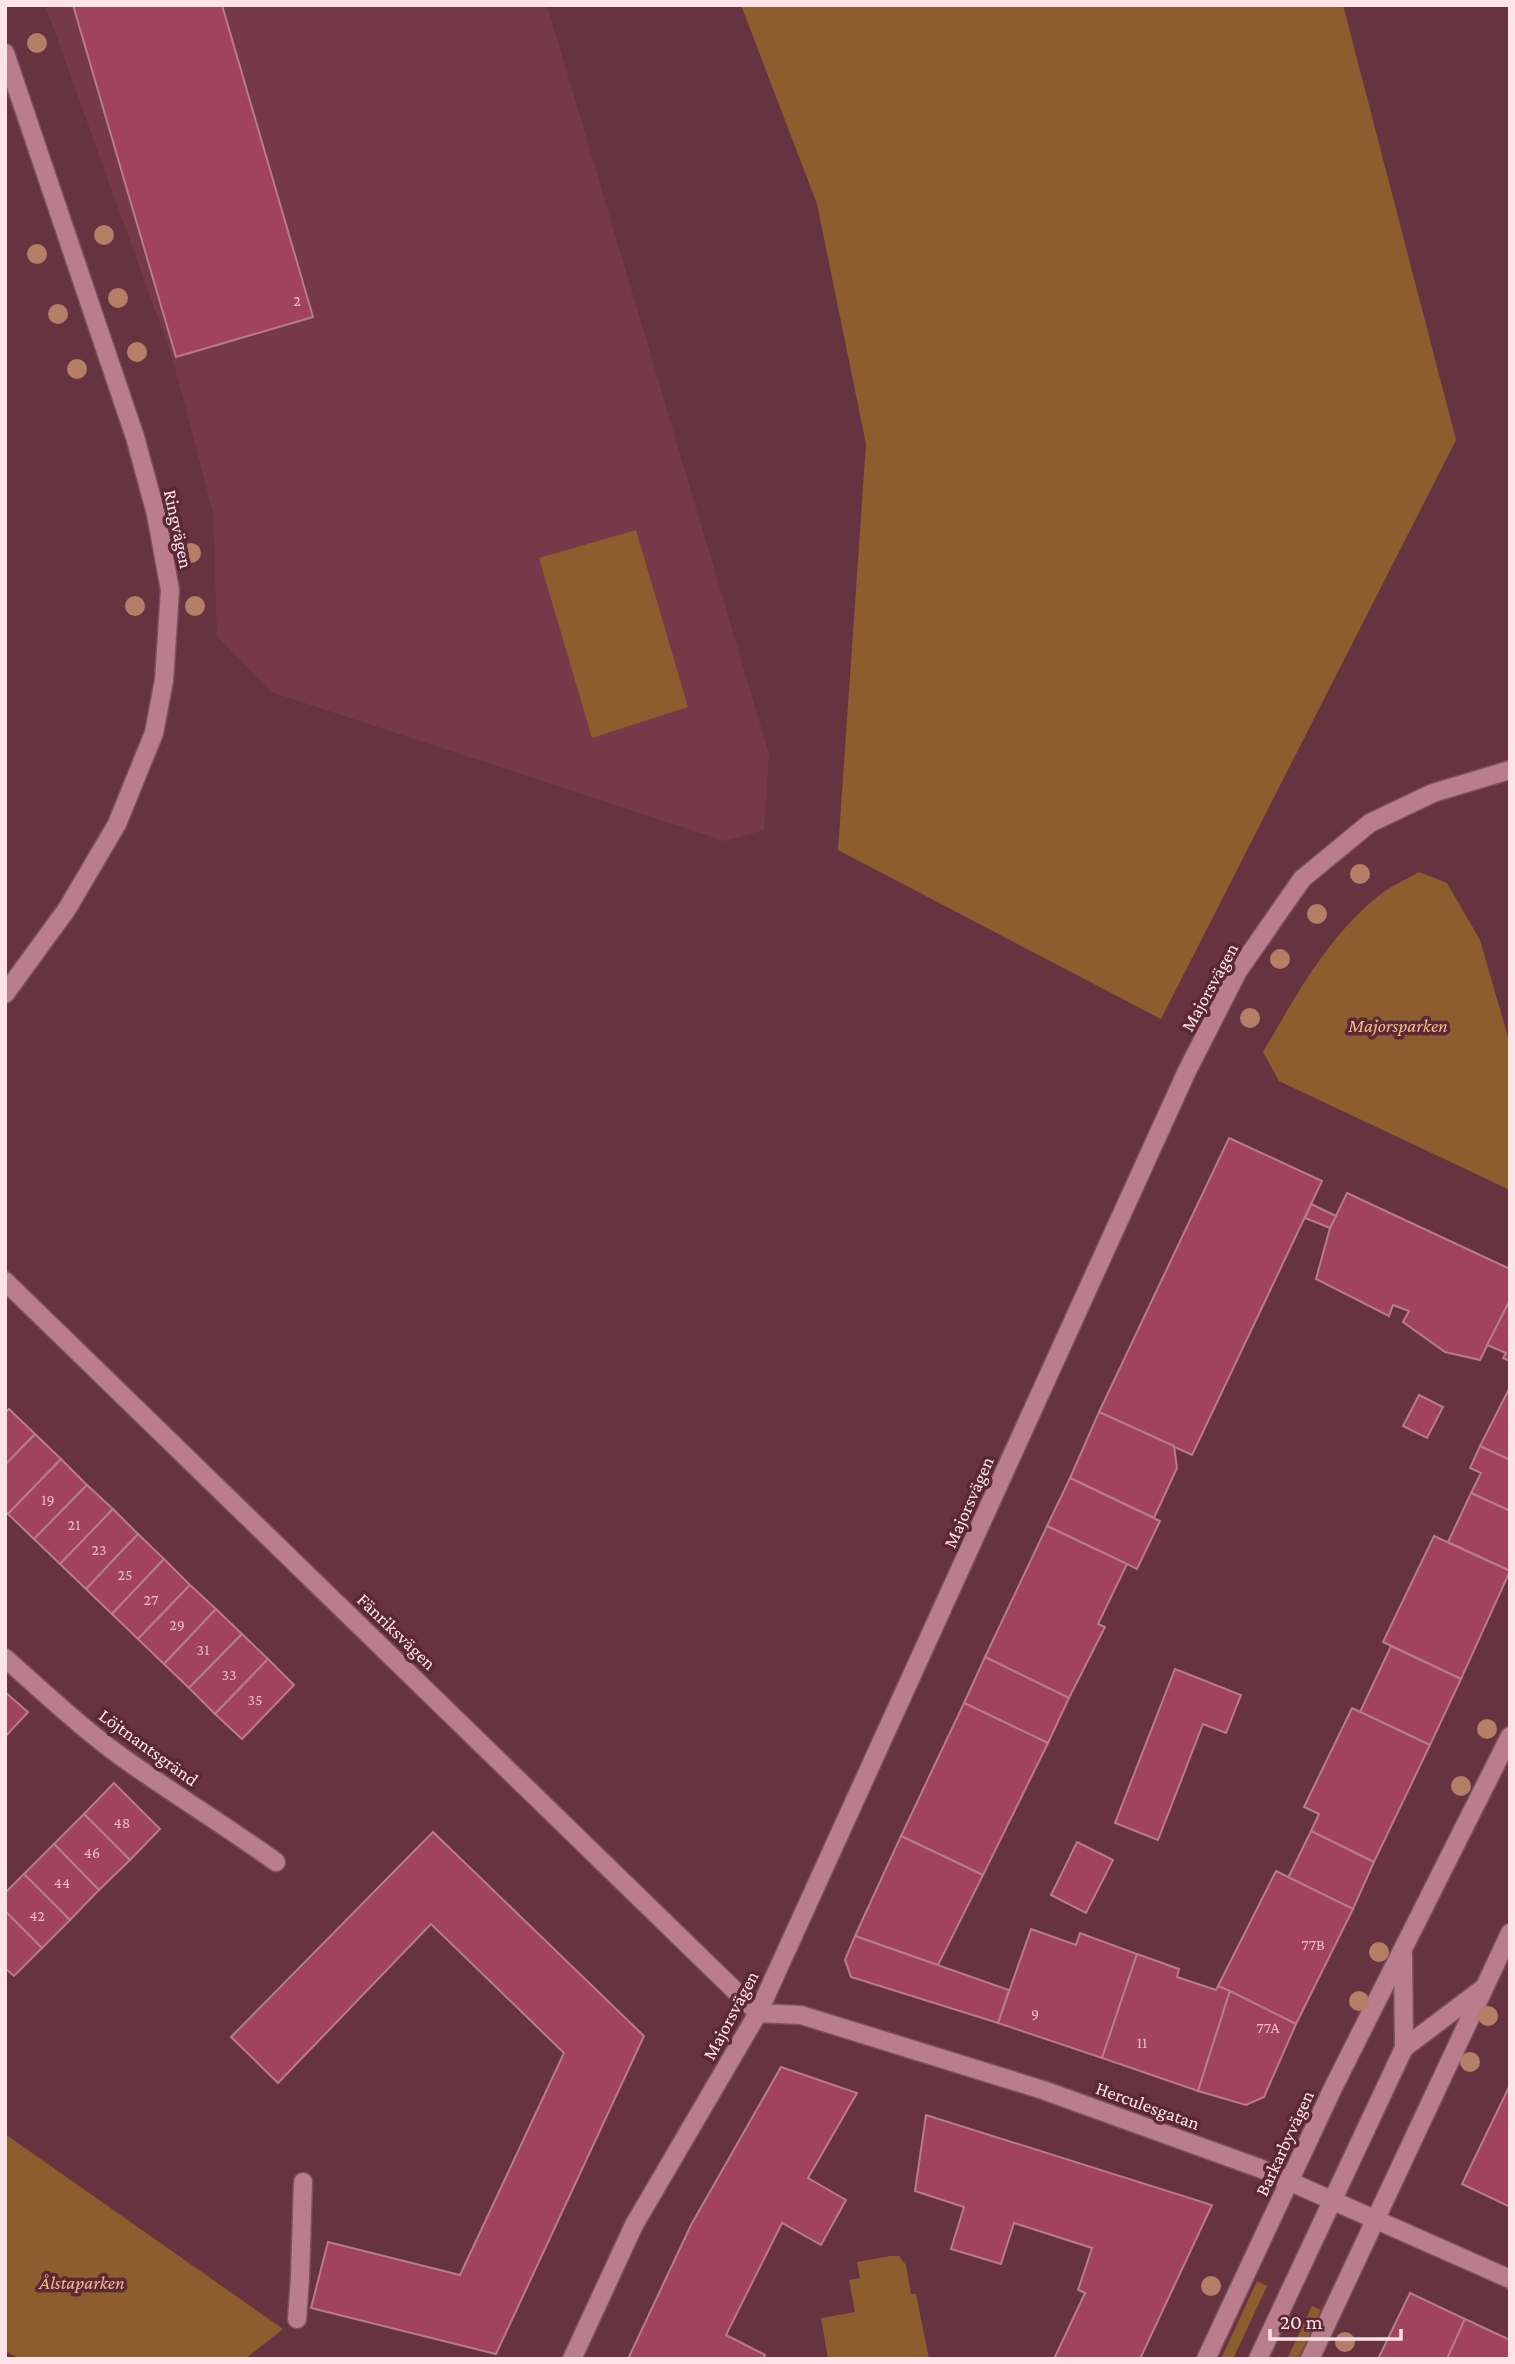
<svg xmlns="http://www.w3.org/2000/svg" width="1515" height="2364" font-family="'Crimson Pro',serif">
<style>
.built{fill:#76394a}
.green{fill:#8d5d2d}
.building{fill:#a14360;stroke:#b77b8a;stroke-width:2}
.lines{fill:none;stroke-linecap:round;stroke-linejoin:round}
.minor-casing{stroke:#7c515e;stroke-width:21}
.minor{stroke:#b97d8c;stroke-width:18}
.tree{fill:#b47e67}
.labels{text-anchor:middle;stroke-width:7;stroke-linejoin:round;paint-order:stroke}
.number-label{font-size:16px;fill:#e7bbc6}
.street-label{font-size:19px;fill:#fee3e8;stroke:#5b2837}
.park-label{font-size:19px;font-style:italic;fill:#f3bb86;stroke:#5b2837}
</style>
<rect width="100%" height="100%" fill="#673341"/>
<path class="built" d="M45,5h502l222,749 -5,76 -39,11 -454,-149 -54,-56 -4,-124 -41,-155z"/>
<g class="green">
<path d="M741,5h602l113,435 -295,579 -323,-169 28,-406 -49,-240z"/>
<path d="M636,530l52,177 -96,31 -53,-180z"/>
<path d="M1419,872l28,11 33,57 30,104v146l-231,-109 -16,-29c33,-56 63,-113 114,-155 12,-10 28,-17 42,-25z"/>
<path d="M5,2134l278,195 -38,30h-225l-15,-8z"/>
<path d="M890,2256h9l7,9 5,29h5l13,65h-101l-7,-41 34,-6 -6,-32 11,-2 -3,-16z"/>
<path d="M1257,2281l10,5 -34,73h-12z"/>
<path d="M1312,2306l9,4 -23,49h-11z"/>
</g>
<g class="building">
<path d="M73,5h149l91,312 -137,40z"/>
<path d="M1229,1138l93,43 -130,274 -93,-43z"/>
<path d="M1347,1193l163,76v31l-30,60 -35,-8 -42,-30 6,-11 -16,-6 -4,11 -73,-37 14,-51z"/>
<path d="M1311,1204l25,12 -6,12 -25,-10z"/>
<path d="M1510,1300v61l-7,-3 3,-5 -19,-8z"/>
<path d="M1510,1387v73l-30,-14z"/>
<path d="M1419,1395l24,12 -16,31 -24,-12z"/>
<path d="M9,1409l26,25 -30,31v-52z"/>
<path d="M1099,1412l75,34 3,22 -23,50 -84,-40z"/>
<path d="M35,1434l26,25 -53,55 -3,-3v-46z"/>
<path d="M1480,1446l30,14v51l-39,-18 10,-20 -11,-5z"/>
<path d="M61,1459l26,26 -53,54 -26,-25z"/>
<path d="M1070,1478l90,43 -23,48 -90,-43z"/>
<path d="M87,1485l26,24 -53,55 -26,-25z"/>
<path d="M1471,1493l39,18v60l-62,-29z"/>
<path d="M113,1509l25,25 -52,55 -26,-25z"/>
<path d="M1047,1526l80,38 -29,60 7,3 -36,71 -84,-41z"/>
<path d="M138,1534l26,25 -52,55 -26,-25z"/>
<path d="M1434,1536l76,35 -49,108 -78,-37z"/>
<path d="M164,1559l26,26 -52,54 -26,-25z"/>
<path d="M190,1585l26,24 -52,55 -26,-25z"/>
<path d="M216,1609l26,25 -53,54 -25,-24z"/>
<path d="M242,1634l26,25 -53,55 -26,-26z"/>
<path d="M1391,1646l70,33 -31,66 -70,-33z"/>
<path d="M985,1657l84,41 -21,45 -84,-40z"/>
<path d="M268,1659l26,26 -52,54 -27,-25z"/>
<path d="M1175,1669l66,26 -15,38 -23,-9 -45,116 -43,-17z"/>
<path d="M5,1692l23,20 -23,25z"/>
<path d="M964,1703l84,40 -65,132 -82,-39z"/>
<path d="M1352,1708l78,37 -56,117 -63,-31 8,-17 -15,-7z"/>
<path d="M114,1783l46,46 -30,31 -46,-46z"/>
<path d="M84,1814l46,46 -31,30 -45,-46z"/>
<path d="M1311,1831l63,31 -21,47 -65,-31z"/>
<path d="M433,1832l211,204 -148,318 -185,-46 17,-66 132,33 104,-222 -133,-129 -153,159 -47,-46z"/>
<path d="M901,1836l82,39 -45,90 -83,-29z"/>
<path d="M1077,1842l36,18 -27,53 -35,-18z"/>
<path d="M54,1844l45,46 -29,30 -46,-46z"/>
<path d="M1276,1871l77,38 -57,115 -78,-38z"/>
<path d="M24,1874l46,46 -28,28 -37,-37v-18z"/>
<path d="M5,1911l37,37 -28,28 -9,-8z"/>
<path d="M1031,1929l45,16 4,-12 57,21 -35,104 -104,-35z"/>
<path d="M855,1936l154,54 -11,33 -147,-46 -6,-17z"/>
<path d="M1137,1954l42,15 -2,8 39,13 2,-4 12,5 -32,100 -96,-33z"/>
<path d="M1230,1991l66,33 -32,73 -18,8 -48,-14z"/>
<path d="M781,2067l76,26 -49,85 38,22 -25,45 -39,-22 -56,112 39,20 -2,4h-135l63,-134z"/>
<path d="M1510,2085v122l-48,-23z"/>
<path d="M926,2115l286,90 -72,154h-86l31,-66 -7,-3 14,-42 -78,-25 -13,41 -50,-15 13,-42 -49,-16z"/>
<path d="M1410,2293l55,26 -18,40h-69z"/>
<path d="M1465,2319l45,21v19h-63z"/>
</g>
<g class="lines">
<g class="minor-casing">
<g id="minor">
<path d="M5,53l130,384 21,77 14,76 -6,90 -10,53 -37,91 -50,85 -62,85"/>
<path d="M5,1281l753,732"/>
<path d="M5,1658c42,37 83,76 128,107 47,33 96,63 143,97"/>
<path d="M758,2013l43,2 242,75 216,78 251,111"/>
<path d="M1404,2048l77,-58"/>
<path d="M297,2319l3,-41 3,-96"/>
<path d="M572,2359l62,-134 124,-212 429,-942 51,-100 64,-92 68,-56 63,-30 77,-23"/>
<path d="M1206,2359l126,-269 178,-354"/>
<path d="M1258,2359l146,-311 -1,-94"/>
<path d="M1310,2359l200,-426"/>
</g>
</g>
<use href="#minor" class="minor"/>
</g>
<g class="tree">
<circle cx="37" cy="43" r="10"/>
<circle cx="104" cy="235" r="10"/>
<circle cx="37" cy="254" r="10"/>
<circle cx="118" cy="298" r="10"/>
<circle cx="58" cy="314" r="10"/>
<circle cx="137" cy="352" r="10"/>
<circle cx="77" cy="369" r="10"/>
<circle cx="191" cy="553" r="10"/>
<circle cx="135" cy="606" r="10"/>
<circle cx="195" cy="606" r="10"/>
<circle cx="1360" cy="874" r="10"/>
<circle cx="1317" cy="914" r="10"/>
<circle cx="1280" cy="959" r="10"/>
<circle cx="1250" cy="1018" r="10"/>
<circle cx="1487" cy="1729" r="10"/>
<circle cx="1461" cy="1786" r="10"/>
<circle cx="1379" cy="1952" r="10"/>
<circle cx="1359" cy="2001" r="10"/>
<circle cx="1488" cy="2016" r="10"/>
<circle cx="1470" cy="2062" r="10"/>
<circle cx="1211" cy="2286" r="10"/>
<circle cx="1345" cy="2342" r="10"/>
</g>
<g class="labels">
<g class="number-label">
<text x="297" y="306">2</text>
<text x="48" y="1505">19</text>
<text x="74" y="1530">21</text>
<text x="99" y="1555">23</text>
<text x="125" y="1580">25</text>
<text x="151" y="1605">27</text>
<text x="177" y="1630">29</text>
<text x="203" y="1655">31</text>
<text x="229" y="1680">33</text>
<text x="255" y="1705">35</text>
<text x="122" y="1828">48</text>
<text x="92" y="1858">46</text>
<text x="62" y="1888">44</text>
<text x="37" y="1921">42</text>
<text x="1313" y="1950">77B</text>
<text x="1035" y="2019">9</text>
<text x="1268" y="2033">77A</text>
<text x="1142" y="2048">11</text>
</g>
<g class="street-label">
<text transform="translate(179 529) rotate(78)" y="7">Ringvägen</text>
<text transform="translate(1209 987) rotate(-61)" y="7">Majorsvägen</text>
<text transform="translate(968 1502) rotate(-66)" y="7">Majorsvägen</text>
<text transform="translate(397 1631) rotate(44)" y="7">Fänriksvägen</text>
<text transform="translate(149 1747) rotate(36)" y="7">Löjtnantsgränd</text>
<text transform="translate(730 2015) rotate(-62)" y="7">Majorsvägen</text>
<text transform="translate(1148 2105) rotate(20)" y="7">Herculesgatan</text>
<text transform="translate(1284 2143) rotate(-65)" y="7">Barkarbyvägen</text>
</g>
<g class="park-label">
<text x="1398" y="1032">Majorsparken</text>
<text x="82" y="2289">Ålstaparken</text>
</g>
</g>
<rect width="1515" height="2364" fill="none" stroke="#fee3e8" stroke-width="14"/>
<path d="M1270 2329v10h131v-10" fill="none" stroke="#fee3e8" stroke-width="3.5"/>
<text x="1280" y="2329" font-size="21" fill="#fee3e8" stroke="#5b2837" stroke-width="5" paint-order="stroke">20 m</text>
</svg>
